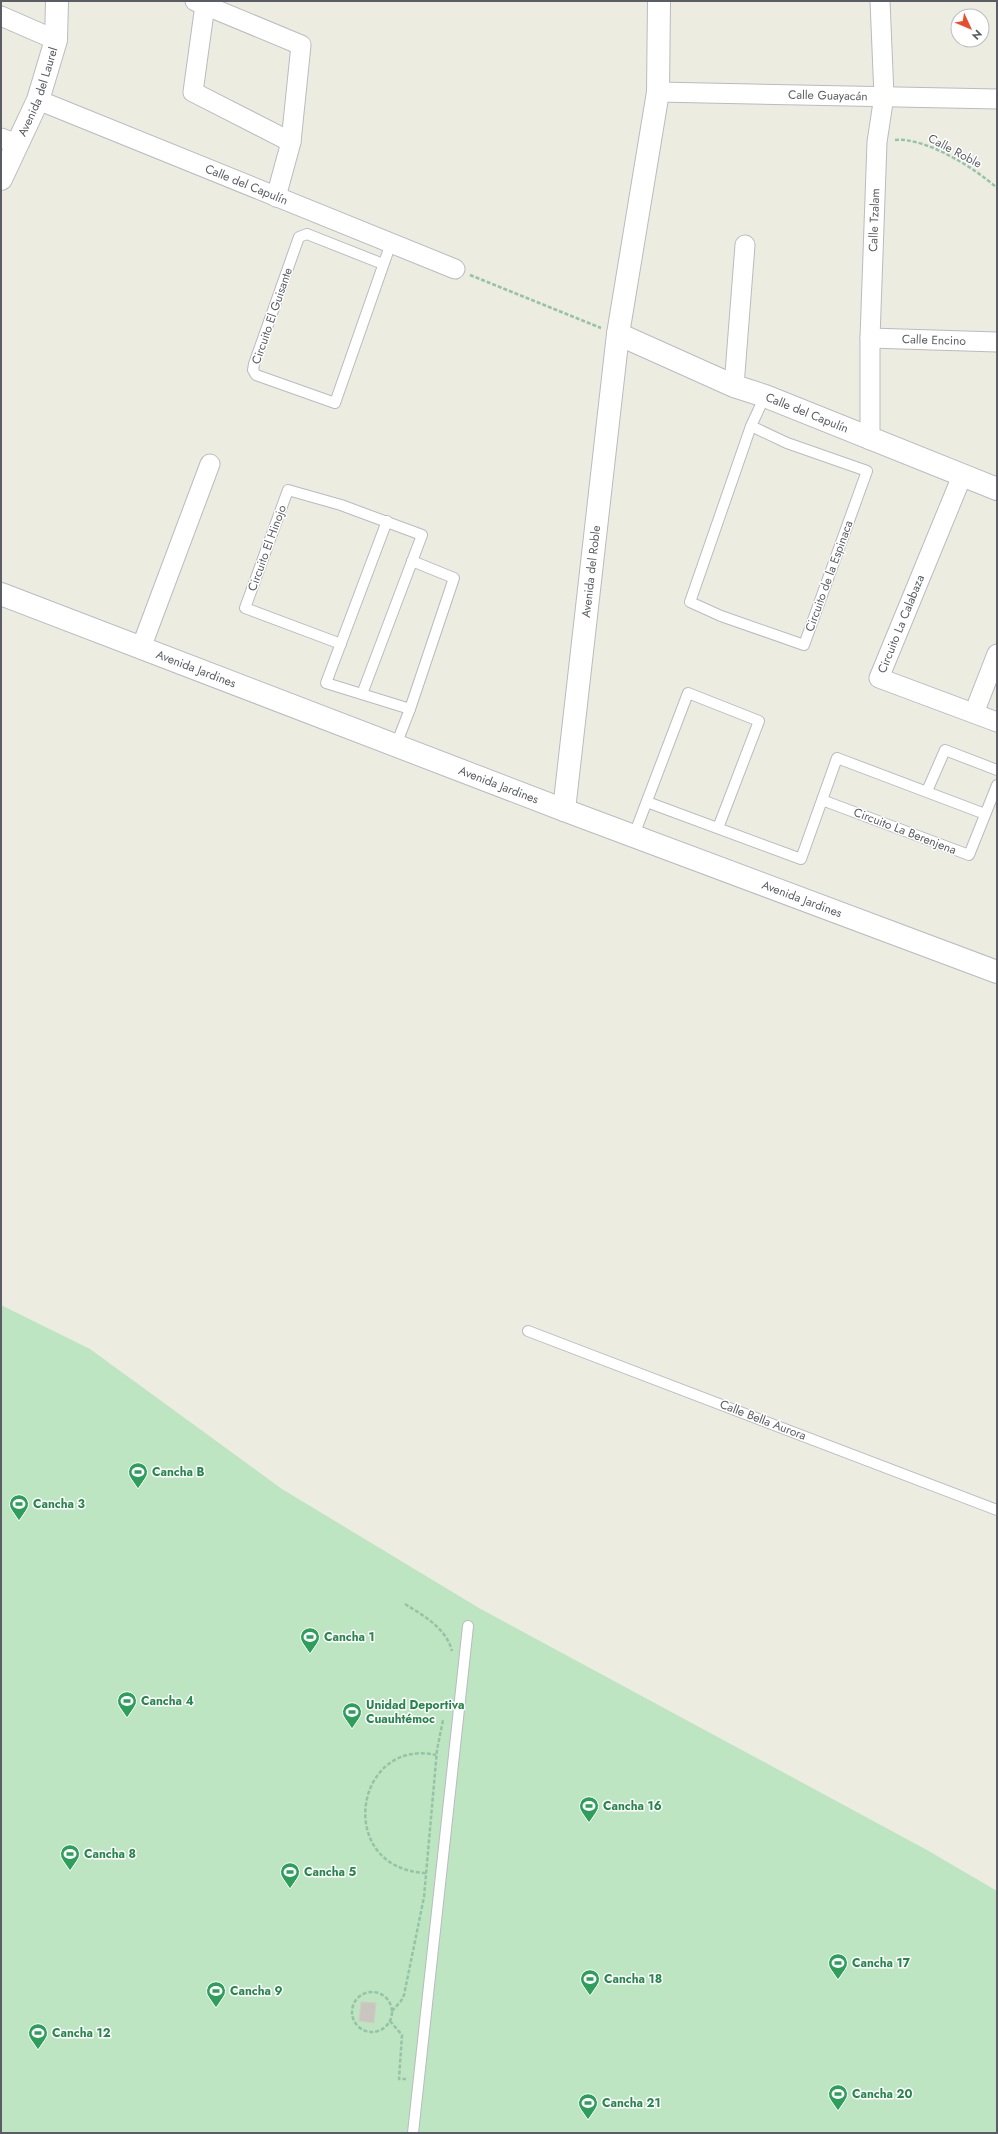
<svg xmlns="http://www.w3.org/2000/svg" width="998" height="2134" font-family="Jost,sans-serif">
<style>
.green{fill:#bde5c2}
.building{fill:#c8c6bf;stroke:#d2cec0}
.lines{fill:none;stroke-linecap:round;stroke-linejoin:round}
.service-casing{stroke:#b9bbc1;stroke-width:12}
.minor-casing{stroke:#b9bbc1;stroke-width:21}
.tertiary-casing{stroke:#b9bbc1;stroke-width:24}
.path{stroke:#96c3a7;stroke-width:2.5;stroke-dasharray:4 2;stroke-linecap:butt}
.service{stroke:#fff;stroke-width:10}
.minor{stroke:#fff;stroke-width:19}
.tertiary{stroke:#fff;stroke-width:22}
.labels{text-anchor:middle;stroke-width:3;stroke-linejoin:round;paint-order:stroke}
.street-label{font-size:12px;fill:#5a5d63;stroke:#fff}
.leisure-label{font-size:12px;font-weight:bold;fill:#27864d;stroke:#fff;text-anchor:start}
</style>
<rect width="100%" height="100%" fill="#edece1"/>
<path class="green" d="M1,1305l89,44 192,140 197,119 448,242 70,41v242h-996z"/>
<path class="building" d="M361,2002l15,1 -2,20 -15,-2z"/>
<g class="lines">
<g class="service-casing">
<g id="service">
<path d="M383,264l-76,-30 -8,3 -45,127 -1,6 3,5 79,28 56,-160"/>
<path d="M751,426l36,17 80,28 -63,174 -83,-29 -31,-14 61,-176 14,-30"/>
<path d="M387,521l-61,162 84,26"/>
<path d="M341,644l-96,-36 43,-118 53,15 81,30 -60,159"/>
<path d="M396,745l14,-36 44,-131 -42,-17"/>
<path d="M927,791l18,-41 52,20"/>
<path d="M822,800l147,55 28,-70"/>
<path d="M647,802l154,57 36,-101 148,56"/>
<path d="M634,835l54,-142 71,28 -41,107"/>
<path d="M528,1331l469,179"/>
<path d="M413,2133l55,-507"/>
</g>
</g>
<g class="minor-casing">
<g id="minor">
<path d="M195,1l106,44 -10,97 -15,55"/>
<path d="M205,5l-12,87 98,50"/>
<path d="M1,16l55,24"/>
<path id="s1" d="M658,92l339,7"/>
<path id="s2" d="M38,100l417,169"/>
<path d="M1,138l16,6"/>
<path id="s3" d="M870,338l127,4"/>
<path d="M734,386l11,-141"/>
<path id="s4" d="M870,440v-102l7,-196 7,-46 -4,-95"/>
<path d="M962,476l-83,202 118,44"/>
<path d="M141,648l69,-184"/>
<path d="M974,713l23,-59"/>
</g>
</g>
<g class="tertiary-casing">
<g id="tertiary">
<path id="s5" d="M1,179l37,-79 18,-60 1,-39"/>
<path id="s6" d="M618,334l116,52 31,10 232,93"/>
<path id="s7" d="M1,594l563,216 433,162"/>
<path id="s8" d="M564,810l54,-476 40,-242 1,-91"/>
</g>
</g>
<g class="path">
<path d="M895,140c30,-3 80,28 102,48"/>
<path d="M470,275l131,53"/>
<path d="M405,1604c19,12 41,24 47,47"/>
<path d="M426,1873c-92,-4 -72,-136 10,-118"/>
<circle cx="372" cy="2012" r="20"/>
<path d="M392,2011l9,-10 3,-6 20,-98 13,-147 6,-30"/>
<path d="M390,2021l12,14 -3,44h7"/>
</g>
<use href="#service" class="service"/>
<use href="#minor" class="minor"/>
<use href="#tertiary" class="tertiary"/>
</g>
<defs>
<g id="stadium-pin" transform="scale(1)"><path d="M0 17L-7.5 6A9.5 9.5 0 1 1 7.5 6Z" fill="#2e9e5b" stroke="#fff"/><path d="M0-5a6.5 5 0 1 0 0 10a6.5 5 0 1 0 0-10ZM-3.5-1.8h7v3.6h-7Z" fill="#fff"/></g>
</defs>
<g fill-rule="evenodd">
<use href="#stadium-pin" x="138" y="1472"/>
<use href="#stadium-pin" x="19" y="1504"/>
<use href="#stadium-pin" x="310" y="1637"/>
<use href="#stadium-pin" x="127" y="1701"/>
<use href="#stadium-pin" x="352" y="1712"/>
<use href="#stadium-pin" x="589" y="1806"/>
<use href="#stadium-pin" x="70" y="1854"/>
<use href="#stadium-pin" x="290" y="1872"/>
<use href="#stadium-pin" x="838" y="1963"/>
<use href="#stadium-pin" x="590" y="1979"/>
<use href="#stadium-pin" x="216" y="1991"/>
<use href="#stadium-pin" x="38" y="2033"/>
<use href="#stadium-pin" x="838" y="2094"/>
<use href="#stadium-pin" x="588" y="2103"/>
</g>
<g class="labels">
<g class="street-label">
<text dy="4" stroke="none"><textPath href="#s5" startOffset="95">Avenida del Laurel</textPath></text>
<text dy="4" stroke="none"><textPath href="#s1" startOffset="170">Calle Guayacán</textPath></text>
<text transform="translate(955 151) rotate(28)" y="4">Calle Roble</text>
<text dy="4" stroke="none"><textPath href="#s2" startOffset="225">Calle del Capulín</textPath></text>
<text dy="4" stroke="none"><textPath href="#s4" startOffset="220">Calle Tzalam</textPath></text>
<text transform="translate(272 316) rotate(-71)" y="4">Circuito El Guisante</text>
<text dy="4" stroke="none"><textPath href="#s3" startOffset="64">Calle Encino</textPath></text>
<text dy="4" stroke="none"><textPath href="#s6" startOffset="205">Calle del Capulín</textPath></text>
<text transform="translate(267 548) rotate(-70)" y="4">Circuito El Hinojo</text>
<text dy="4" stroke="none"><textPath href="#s8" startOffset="240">Avenida del Roble</textPath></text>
<text transform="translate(829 576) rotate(-70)" y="4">Circuito de la Espinaca</text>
<text transform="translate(901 624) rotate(-68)" y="4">Circuito La Calabaza</text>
<text dy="4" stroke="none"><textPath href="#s7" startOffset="209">Avenida Jardines</textPath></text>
<text dy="4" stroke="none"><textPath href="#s7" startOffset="533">Avenida Jardines</textPath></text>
<text transform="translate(905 831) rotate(21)" y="4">Circuito La Berenjena</text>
<text dy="4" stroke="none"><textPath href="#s7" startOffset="857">Avenida Jardines</textPath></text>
<text transform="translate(763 1420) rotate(21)" y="4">Calle Bella Aurora</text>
</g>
<g class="leisure-label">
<text x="152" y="1476">Cancha B</text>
<text x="33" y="1508">Cancha 3</text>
<text x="324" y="1641">Cancha 1</text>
<text x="141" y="1705">Cancha 4</text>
<text x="366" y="1709">Unidad Deportiva<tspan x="366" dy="14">Cuauhtémoc</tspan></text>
<text x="603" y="1810">Cancha 16</text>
<text x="84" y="1858">Cancha 8</text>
<text x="304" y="1876">Cancha 5</text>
<text x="852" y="1967">Cancha 17</text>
<text x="604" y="1983">Cancha 18</text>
<text x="230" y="1995">Cancha 9</text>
<text x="52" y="2037">Cancha 12</text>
<text x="852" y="2098">Cancha 20</text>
<text x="602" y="2107">Cancha 21</text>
</g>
</g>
<rect width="998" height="2134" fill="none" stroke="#5a5d63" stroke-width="4"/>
<g transform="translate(970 28) rotate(134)"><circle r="19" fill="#ffffff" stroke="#bdbec1"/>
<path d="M0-3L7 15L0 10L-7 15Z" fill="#e94d2b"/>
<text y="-6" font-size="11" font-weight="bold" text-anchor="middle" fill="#5a5d63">N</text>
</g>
</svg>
